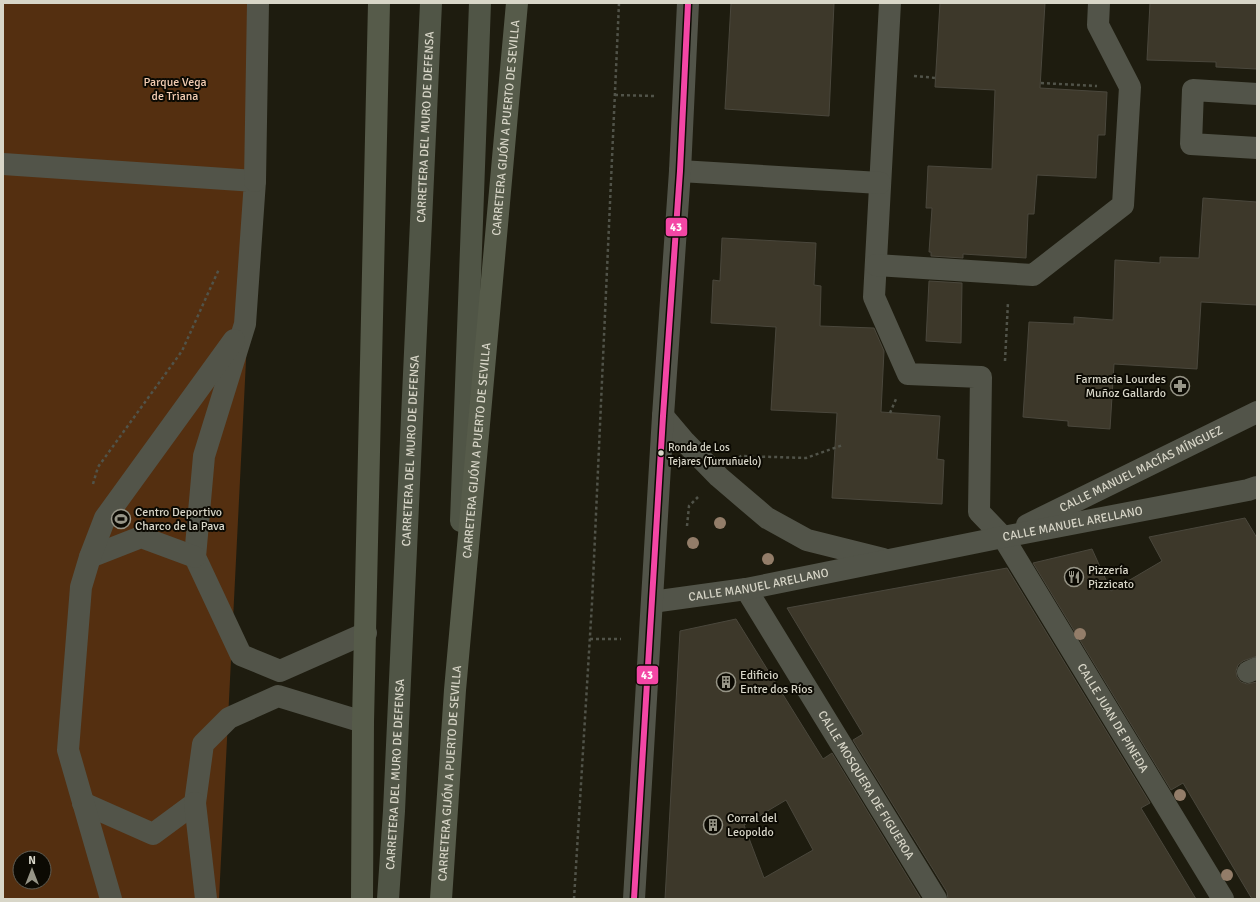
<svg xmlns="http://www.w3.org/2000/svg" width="1260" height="902" font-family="Signika,sans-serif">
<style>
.green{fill:#542f10;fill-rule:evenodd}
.building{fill:#3d382a;stroke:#4a473c;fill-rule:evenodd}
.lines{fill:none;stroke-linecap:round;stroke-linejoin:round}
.path{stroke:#515349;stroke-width:2.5;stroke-dasharray:3 3;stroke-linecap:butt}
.minor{stroke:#525449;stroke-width:22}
.major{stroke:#505546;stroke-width:22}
.highway{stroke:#565b4a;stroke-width:22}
.bus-1-casing{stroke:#0c0a03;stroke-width:9}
.bus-1{stroke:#f346a5;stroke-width:6}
.tree{fill:#937d69}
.bus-dot{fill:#d8d6c8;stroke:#0c0a03;stroke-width:1.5}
.labels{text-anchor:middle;stroke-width:4;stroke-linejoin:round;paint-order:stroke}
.bus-label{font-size:11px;fill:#d8d6c8;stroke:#0c0a03;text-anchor:start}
.park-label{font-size:12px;fill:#f2ccb2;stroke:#0c0a03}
.street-label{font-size:12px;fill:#d8d6c8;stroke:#0c0a03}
.poi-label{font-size:12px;fill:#d8d6c8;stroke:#0c0a03;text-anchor:start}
.line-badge{stroke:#0c0a03;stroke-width:1.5}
.badge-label{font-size:11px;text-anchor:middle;font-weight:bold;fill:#fff}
</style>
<rect width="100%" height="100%" fill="#1e1c0f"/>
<path class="green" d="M3,3h264l-12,178 -36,718h-216zM20,858h24v24h-24z"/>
<g class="building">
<path d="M731,3h103l-5,113 -104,-7z"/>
<path d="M940,3h105l-5,85 67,4 -2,43h-7l-2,43 -59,-3 -3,39h-6l-2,44 -63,-4v4l-32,-2v-4h-2l3,-44h-6l2,-42 64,3 3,-79 -60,-3z"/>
<path d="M1150,3h107v66l-41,-2v-5l-69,-2z"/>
<path d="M1203,198l54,4v103l-56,-3 -4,67 -83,-5 -4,65 -42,-3v-5l-45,-4 6,-95 45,2v-7l39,3 2,-60 45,3v-6l39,1z"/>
<path d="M722,238l94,5 -2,42 7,1 -1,40 54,2 10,23 -3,61 59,4 -3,43 7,1 -2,44 -110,-6 5,-85 -66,-3 5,-83 -65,-4 2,-43 7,1z"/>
<path d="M929,281l33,2 -1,60 -35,-2z"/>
<path d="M1245,518l12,20v118l-14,5 -5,4 -2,6 1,6 4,5 6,2 10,-2v217h-5l-69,-116 -12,7 -138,-227 59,-14 19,42 51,-30 -13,-24z"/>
<path d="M1007,568l143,235 -9,5 55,91h-248l-1,-7 -94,-152 10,-6 -76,-126z"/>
<path d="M736,619l87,140 9,-6 89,146h-256l15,-268zM786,800l27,50 -49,28 -20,-53z"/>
</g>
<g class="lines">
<g class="path">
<path d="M914,76l22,2"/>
<path d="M1041,83l56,3"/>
<path d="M615,95l40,1"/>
<path d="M1005,361l3,-59"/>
<path d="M890,413l6,-14"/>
<path d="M739,458l2,-2 65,2 37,-13"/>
<path d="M93,484l5,-17 84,-116 37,-82"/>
<path d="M687,526l2,-20 9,-9"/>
<path d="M590,639h31"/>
<path d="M574,899l18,-296 27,-600"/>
</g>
<g class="minor">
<path id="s1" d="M890,3l-16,294 34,77 73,3 -2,135 24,25 220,362"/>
<path d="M1257,94l-64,-4 -2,54 66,4"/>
<path d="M3,164l252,17 -10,143 -41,132 -9,101 46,98 39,16 86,-38"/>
<path d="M680,171l200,12"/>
<path d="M255,181l3,-178"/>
<path d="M876,265l157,10 90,-70 7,-118 -32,-62 1,-22"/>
<path d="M663,416l22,26 34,35 48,41 40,22 76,19"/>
<path id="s2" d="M1027,525l230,-113"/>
<path d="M90,557l51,-20 54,20"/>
<path id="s3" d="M746,589l190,310"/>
<path id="s4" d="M652,602l94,-13 257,-52 245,-47 9,-3"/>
<path d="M1248,672l9,-4"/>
<path d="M83,803l70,31 42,-31 8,-59 26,-26 49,-22 85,26"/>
<path d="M195,803l11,96"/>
<path d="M111,899l-43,-149 13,-163 9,-30 15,-39 129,-178"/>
<path d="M634,899l29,-483 17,-245 8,-168"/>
</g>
<g class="major">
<path d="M461,521l19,-518"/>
<path id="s5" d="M388,899l6,-88 37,-808"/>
</g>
<g class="highway">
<path d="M362,899l1,-177 16,-719"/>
<path id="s6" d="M441,899l14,-209 62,-687"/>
</g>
<g class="bus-1-casing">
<path id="bus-1" d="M634,899l29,-483 17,-245 8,-168"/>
</g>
<use href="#bus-1" class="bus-1"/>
</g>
<g class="tree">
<circle cx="720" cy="523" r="6"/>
<circle cx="693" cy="543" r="6"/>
<circle cx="768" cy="559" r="6"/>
<circle cx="1080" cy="634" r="6"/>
<circle cx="1180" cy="795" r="6"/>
<circle cx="1227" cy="875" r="6"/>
</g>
<defs>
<g id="pharmacy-ring" transform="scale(1)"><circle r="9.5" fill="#0c0a03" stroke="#979587" stroke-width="1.5"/><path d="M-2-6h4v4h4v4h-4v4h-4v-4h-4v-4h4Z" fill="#979587"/></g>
<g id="stadium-ring" transform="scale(1)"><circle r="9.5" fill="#0c0a03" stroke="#979587" stroke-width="1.5"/><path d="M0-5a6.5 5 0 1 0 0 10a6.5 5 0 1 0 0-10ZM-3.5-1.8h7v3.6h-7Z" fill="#979587"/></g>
<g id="restaurant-ring" transform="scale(1)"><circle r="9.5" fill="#0c0a03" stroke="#979587" stroke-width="1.5"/><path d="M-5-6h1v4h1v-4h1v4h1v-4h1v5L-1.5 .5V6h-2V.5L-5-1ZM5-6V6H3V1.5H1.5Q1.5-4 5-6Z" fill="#979587"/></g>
<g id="building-ring" transform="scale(1)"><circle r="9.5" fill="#0c0a03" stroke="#979587" stroke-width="1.5"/><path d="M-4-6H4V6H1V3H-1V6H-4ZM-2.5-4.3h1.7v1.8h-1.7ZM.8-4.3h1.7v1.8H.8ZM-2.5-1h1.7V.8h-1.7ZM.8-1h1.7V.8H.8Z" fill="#979587"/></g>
</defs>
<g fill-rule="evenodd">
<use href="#pharmacy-ring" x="1180" y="386"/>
<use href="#stadium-ring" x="121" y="519"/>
<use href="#restaurant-ring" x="1074" y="577"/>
<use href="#building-ring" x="726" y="682"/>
<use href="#building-ring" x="713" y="825"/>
</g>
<circle class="bus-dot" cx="661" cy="453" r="3.5"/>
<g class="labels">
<g class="bus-label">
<text x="668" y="451">Ronda de Los<tspan x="668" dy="14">Tejares (Turruñuelo)</tspan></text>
</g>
<g class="park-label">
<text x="175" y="86">Parque Vega<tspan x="175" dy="14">de Triana</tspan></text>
</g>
<g class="street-label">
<text dy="4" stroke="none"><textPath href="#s5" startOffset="773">CARRETERA DEL MURO DE DEFENSA</textPath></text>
<text dy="4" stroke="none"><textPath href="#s6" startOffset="774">CARRETERA GIJÓN A PUERTO DE SEVILLA</textPath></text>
<text dy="4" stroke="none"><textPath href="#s5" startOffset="449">CARRETERA DEL MURO DE DEFENSA</textPath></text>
<text dy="4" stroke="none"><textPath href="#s6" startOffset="450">CARRETERA GIJÓN A PUERTO DE SEVILLA</textPath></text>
<text dy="4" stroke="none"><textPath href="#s2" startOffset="127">CALLE MANUEL MACÍAS MÍNGUEZ</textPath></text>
<text dy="4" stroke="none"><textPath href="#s4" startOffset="428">CALLE MANUEL ARELLANO</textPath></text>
<text dy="4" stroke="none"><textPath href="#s4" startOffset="108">CALLE MANUEL ARELLANO</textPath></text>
<text dy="4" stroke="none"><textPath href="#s1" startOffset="833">CALLE JUAN DE PINEDA</textPath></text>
<text dy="4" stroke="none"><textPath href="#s6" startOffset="126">CARRETERA GIJÓN A PUERTO DE SEVILLA</textPath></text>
<text dy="4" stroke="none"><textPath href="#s5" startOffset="125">CARRETERA DEL MURO DE DEFENSA</textPath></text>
<text dy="4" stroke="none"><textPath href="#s3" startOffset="230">CALLE MOSQUERA DE FIGUEROA</textPath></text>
</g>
<g class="poi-label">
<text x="1166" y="383" text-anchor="end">Farmacia Lourdes<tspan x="1166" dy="14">Muñoz Gallardo</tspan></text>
<text x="135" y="516">Centro Deportivo<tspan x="135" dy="14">Charco de la Pava</tspan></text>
<text x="1088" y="574">Pizzería<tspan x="1088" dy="14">Pizzicato</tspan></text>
<text x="740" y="679">Edificio<tspan x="740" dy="14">Entre dos Ríos</tspan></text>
<text x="727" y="822">Corral del<tspan x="727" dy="14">Leopoldo</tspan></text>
</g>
</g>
<g class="line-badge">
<rect x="665" y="217" width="23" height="20" rx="4" fill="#f346a5"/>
<rect x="636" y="665" width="23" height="20" rx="4" fill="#f346a5"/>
</g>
<g class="badge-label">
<text x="676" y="231">43</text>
<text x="647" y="679">43</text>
</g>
<rect width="1260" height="902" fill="none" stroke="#d8d6c8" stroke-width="8"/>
<g transform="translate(32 870)"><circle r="19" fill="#0c0a03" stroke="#5e5c52"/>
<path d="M0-3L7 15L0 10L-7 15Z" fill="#979587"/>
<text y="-6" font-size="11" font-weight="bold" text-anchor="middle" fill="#d8d6c8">N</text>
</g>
</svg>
